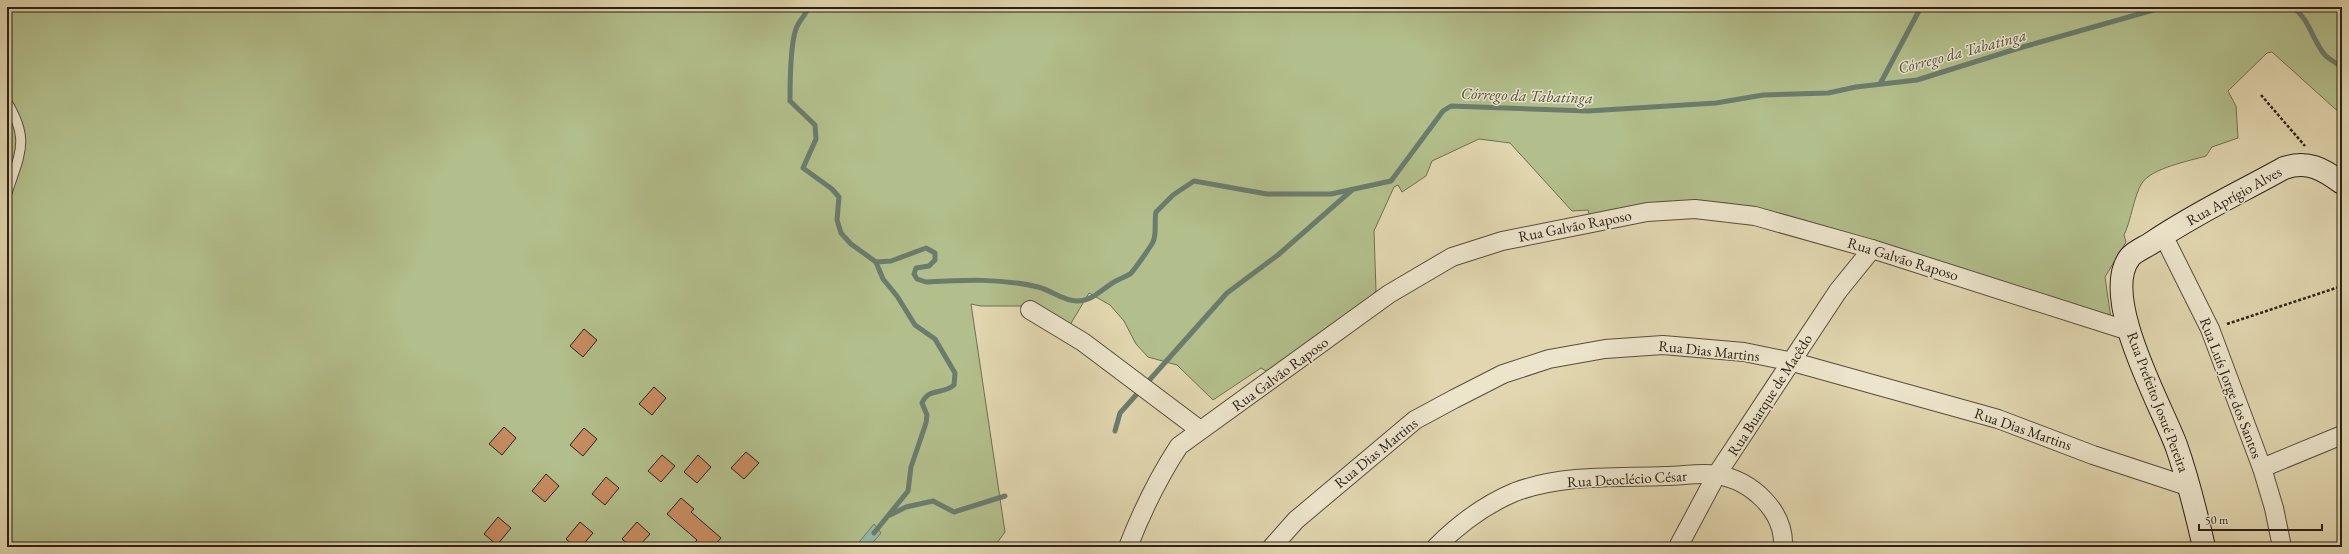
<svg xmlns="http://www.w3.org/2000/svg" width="2349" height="554" font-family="'EB Garamond',serif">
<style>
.green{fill:#b2be8b;stroke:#6e7050}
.water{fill:#95b9a7;stroke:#6b7c6d}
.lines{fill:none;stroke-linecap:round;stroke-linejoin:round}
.stream{stroke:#6b7c6d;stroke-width:5}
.building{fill:#c78c61;stroke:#2b2116}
.lane-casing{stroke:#584e3c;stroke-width:11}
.street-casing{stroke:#584e3c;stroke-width:20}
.secondary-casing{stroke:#2b2116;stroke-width:24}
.path{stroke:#2b2116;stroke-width:2.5;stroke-dasharray:3 2;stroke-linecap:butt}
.lane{stroke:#ece4cb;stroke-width:9}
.street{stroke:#ece4cb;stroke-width:18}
.secondary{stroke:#ece4cb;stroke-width:22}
.labels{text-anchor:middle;stroke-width:3;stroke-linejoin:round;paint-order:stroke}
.street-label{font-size:15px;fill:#2b2116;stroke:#ece4cb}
.water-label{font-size:16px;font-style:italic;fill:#4b4f42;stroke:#ece4cb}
</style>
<rect width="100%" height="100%" fill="#e1d6af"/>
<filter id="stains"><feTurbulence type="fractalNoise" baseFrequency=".005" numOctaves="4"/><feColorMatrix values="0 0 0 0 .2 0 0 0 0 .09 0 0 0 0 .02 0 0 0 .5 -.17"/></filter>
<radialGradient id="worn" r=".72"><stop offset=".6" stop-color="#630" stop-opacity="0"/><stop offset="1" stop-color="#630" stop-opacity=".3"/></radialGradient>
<path class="green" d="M7,7h2316l3,4 16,-1v105l-70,-63 -5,1 -39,38 8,15 2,32 -26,9 -6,9c-17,5 -54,12 -64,27 -8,12 -11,38 -18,52l2,7 -21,35 6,42 -384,-116 -112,6 -25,8 -2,-7 -16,1 -62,-68 -31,-4 -47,22 -6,15 -24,16 -4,-7 -4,2 -20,44 2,60 -2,2 2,4 -108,75 -7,-4 -48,32 -36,-35 -29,-8 -12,-13 -12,-23 -14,-16 -21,-12 -19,32 -33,-19h-56l-10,-2 34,228 -11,15h-987z"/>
<path class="water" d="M874,524l7,9 -12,14h-14z"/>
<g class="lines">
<g class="stream">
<path d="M808,7c-2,9 -9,13 -12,22 -6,16 -6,54 -6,72l25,24 1,14 -13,29 29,21 7,8 -2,23 4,13 10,11 25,18 7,17 14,17 18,29 20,14 20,34 -1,12c-11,10 -25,2 -32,18l5,12 -1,8 -15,44 -3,24 -34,42"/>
<path d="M2292,7c18,12 20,33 33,48 6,6 13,8 17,14"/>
<path d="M1880,84l41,-77"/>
<path d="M876,262l15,-1 35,-13 9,5v7l-6,6 -13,2 -2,6 3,5 9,3c37,-2 75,-4 112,5 13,3 25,14 39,14 16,0 25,-12 37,-19 5,-3 11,-5 16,-8 3,-2 21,-28 23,-32 4,-9 1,-20 3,-30l17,-17 21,-14 73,13h64l60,-13 52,-70 8,-5 137,5 128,-8 47,-8 65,-2 28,-6 61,-7 99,-31 148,-42"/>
<path d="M1115,431l5,-18 107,-120 51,-38 74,-65"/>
<path d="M890,515l16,-8 27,-6 21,11 51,-16"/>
</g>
</g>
<g class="building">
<path d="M584,329l13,11 -14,17 -13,-11z"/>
<path d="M654,387l12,11 -14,17 -13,-11z"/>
<path d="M504,427l12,11 -14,17 -13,-11z"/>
<path d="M584,428l13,11 -14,17 -13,-11z"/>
<path d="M746,452l13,11 -15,16 -13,-11z"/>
<path d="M662,455l13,11 -14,16 -13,-11z"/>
<path d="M698,455l13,12 -14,16 -13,-11z"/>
<path d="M546,474l13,12 -14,16 -13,-11z"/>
<path d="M606,477l13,11 -14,17 -13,-11z"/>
<path d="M681,498l13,11 -3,3 30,26 -8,9h-22l6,-7 -30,-26z"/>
<path d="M498,517l13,11 -14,17 -13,-11z"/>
<path d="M580,522l13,11 -12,14h-6l-9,-8z"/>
<path d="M637,522l13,12 -12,13h-7l-9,-8z"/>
</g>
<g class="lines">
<g class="lane-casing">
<path id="lane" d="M7,102c23,38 13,51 0,91"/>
</g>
<g class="street-casing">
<g id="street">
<path d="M2163,235l47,94 52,139 12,40 8,39"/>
<path d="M1030,310l53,32 117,88"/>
<path d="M2262,468l80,-33"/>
<path d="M1128,547c14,-36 30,-69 51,-101l210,-152 63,-37 50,-16 145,-29 48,-3 60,7 117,33 257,82"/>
<path d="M1272,547l24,-27 119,-100 39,-21 49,-25 46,-15 56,-10 58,-4 81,7 49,10 205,57 95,36 97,32"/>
<path d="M1436,547c22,-22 50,-43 79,-55 48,-18 101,-14 151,-16 16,0 36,-4 51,-1 34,5 68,36 66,72"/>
<path d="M1678,547l39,-73 121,-183 34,-42"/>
</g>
</g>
<g class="secondary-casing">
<path id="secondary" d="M2204,547c-8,-35 -16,-68 -28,-102 -15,-40 -77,-149 -46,-188 5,-6 16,-10 23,-15 41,-28 88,-50 131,-74 24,-8 39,1 58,15"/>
</g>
<g class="path">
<path d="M2261,95l44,51"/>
<path d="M2227,324l115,-38"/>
</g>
<use href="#lane" class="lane"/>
<use href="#street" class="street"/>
<use href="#secondary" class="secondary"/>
</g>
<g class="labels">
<g class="street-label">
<text transform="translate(2234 196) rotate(-29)" y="5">Rua Aprígio Alves</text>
<text transform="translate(1575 226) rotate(-11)" y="5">Rua Galvão Raposo</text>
<text transform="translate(1903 259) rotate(17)" y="5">Rua Galvão Raposo</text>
<text transform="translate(1709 351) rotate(6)" y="5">Rua Dias Martins</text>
<text transform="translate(1280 374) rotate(-36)" y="5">Rua Galvão Raposo</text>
<text transform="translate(2231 388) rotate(69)" y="5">Rua Luís Jorge dos Santos</text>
<text transform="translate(1770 395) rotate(-57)" y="5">Rua Buarque de Macêdo</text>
<text transform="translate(2158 402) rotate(69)" y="5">Rua Prefeito Josué Pereira</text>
<text transform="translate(2023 429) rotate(19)" y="5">Rua Dias Martins</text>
<text transform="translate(1376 453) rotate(-39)" y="5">Rua Dias Martins</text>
<text transform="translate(1627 479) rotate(-3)" y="5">Rua Deoclécio César</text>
</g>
<g class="water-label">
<text transform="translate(1962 51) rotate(-15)" y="6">Córrego da Tabatinga</text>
<text transform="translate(1527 95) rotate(2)" y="6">Córrego da Tabatinga</text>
</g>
</g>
<rect width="2349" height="554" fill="none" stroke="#e1d6af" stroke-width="24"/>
<rect x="8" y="8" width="2333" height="538" fill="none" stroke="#2b2116" stroke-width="2"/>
<rect x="12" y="12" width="2325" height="530" fill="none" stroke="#2b2116"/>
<path d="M2199 524v6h123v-6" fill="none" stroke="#2b2116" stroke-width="2"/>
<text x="2205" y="524" font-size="12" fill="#2b2116" stroke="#ece4cb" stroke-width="3" paint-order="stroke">50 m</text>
<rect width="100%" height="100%" filter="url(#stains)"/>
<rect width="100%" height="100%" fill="url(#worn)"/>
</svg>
